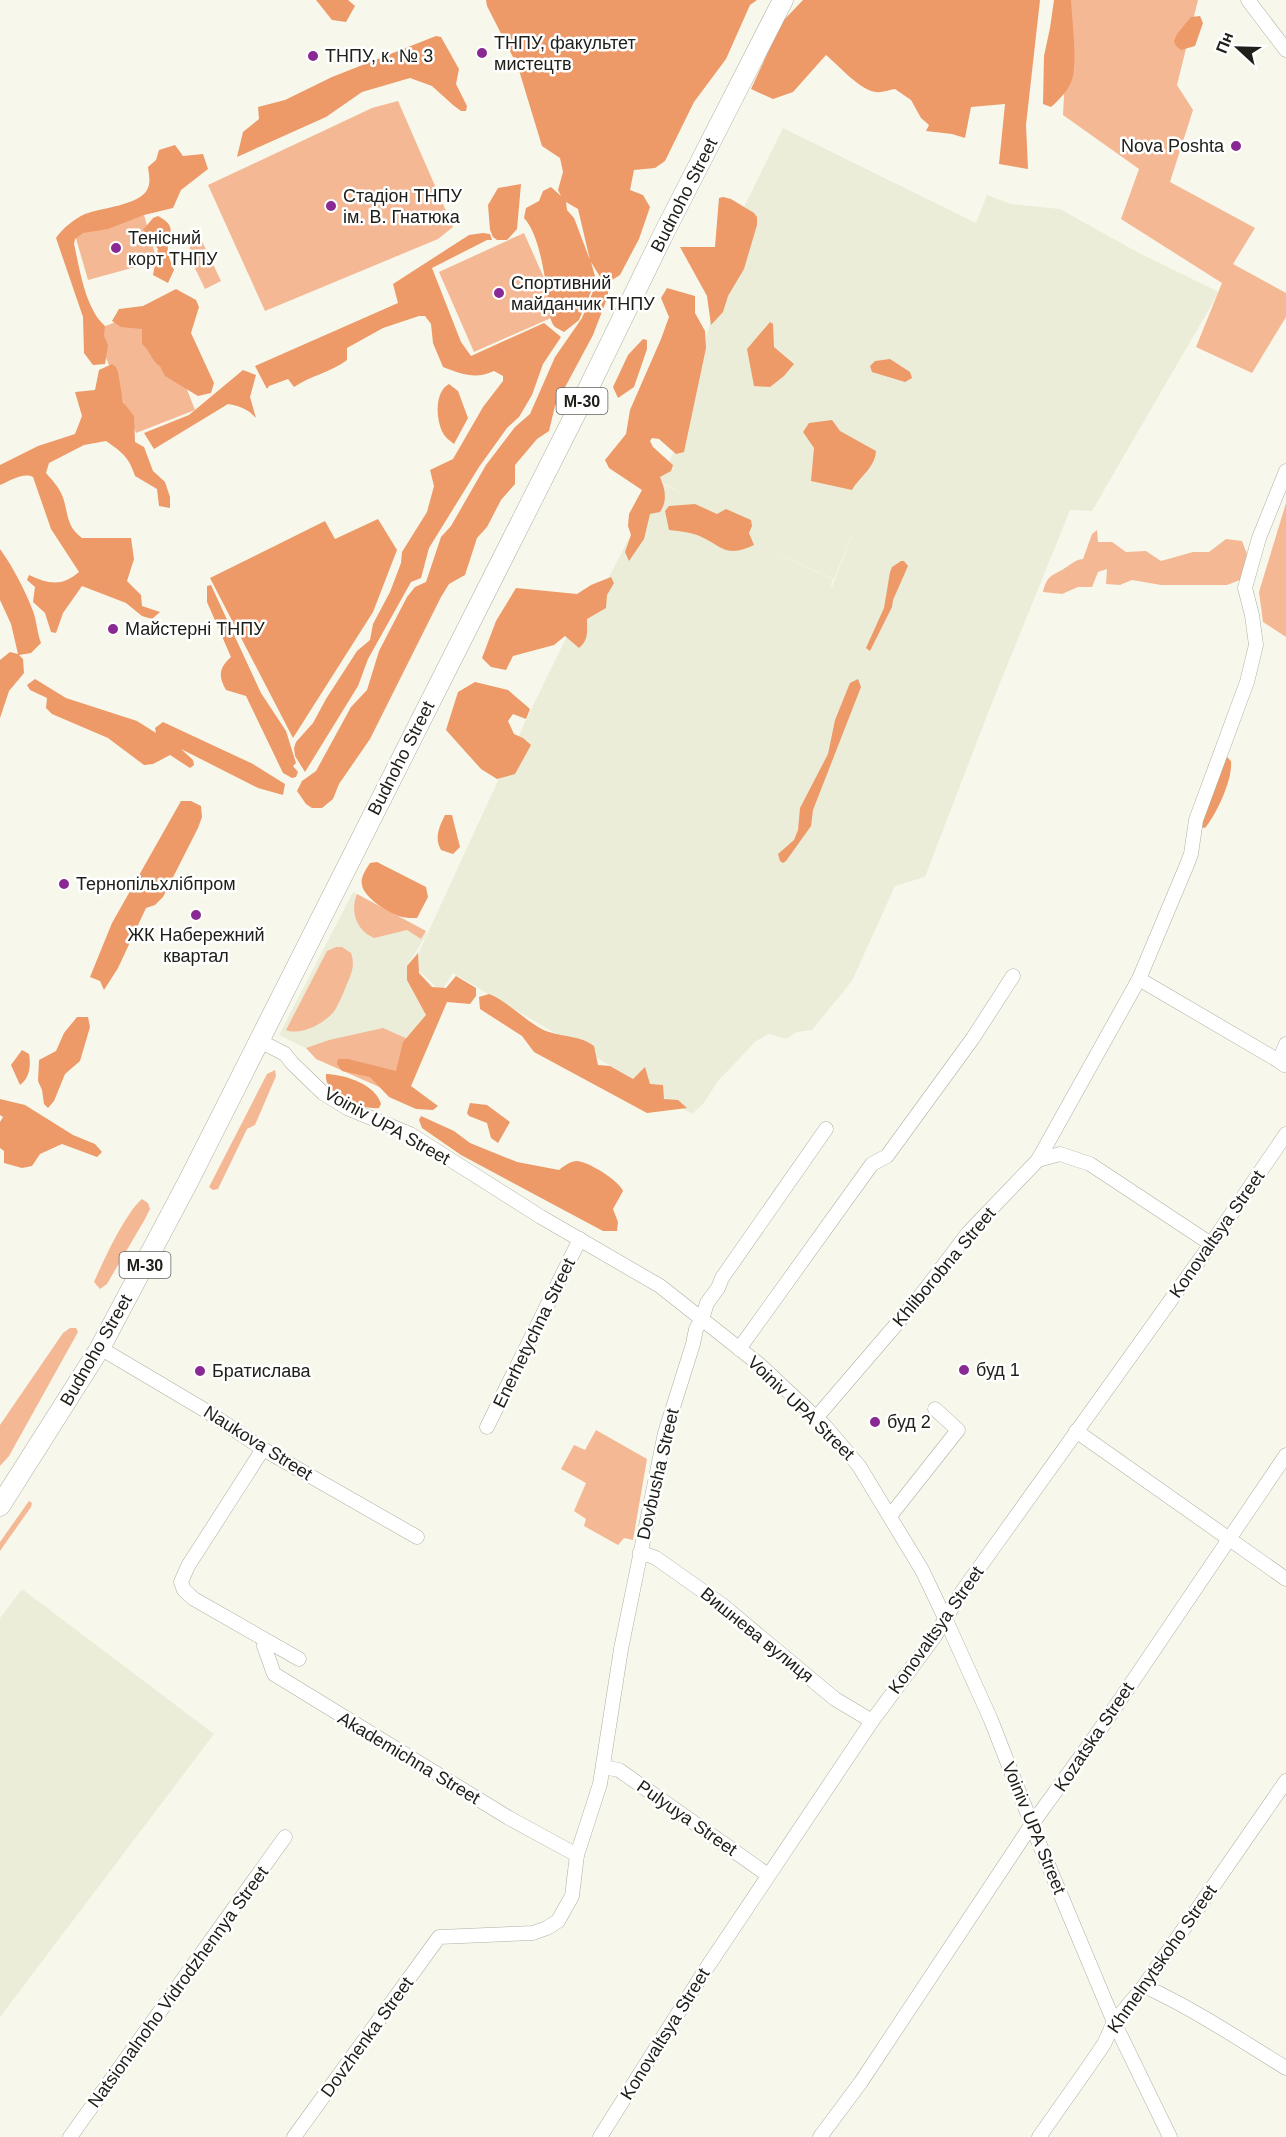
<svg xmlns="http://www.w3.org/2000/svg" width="1286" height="2137" font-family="Arial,sans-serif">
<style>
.built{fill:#ecedd9;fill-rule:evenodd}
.green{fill:#f5b895}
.forest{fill:#ed9968;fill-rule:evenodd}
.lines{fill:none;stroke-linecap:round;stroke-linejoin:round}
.minor-casing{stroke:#aeafa3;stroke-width:15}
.highway-casing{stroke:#aeafa3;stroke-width:21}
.minor{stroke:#fff;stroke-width:14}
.highway{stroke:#fff;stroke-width:20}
.poi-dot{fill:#892993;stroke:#fff;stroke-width:2}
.labels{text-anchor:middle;stroke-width:5;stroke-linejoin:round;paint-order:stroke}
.shield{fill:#fff;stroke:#63635f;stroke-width:1.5}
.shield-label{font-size:16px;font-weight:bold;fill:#20201b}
.poi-label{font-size:18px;fill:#20201b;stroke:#fff;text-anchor:start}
.street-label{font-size:18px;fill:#20201b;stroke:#fff}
</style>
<rect width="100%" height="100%" fill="#f7f8eb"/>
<g class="built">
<path d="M783,128l193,95 11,-28 24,9 49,5 81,45 78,38 -127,219 -22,-1 -82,203 -63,164 -30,9 -43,95 -40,49 -15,2 -11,7 -17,-5 -13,7 -38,40 -15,23 -11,10 -239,-141 -12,19 -28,-27 113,-245 42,-86 9,5 81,-157 22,10 -21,-11 17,-33 63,-231zM682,512l152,67 21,-52 -23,60 -1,-1 2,-7z"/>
<path d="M353,892l74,42 -20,32 34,38 -47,88 -115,-57z"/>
<path d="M22,1589l192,145 -214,283v-399z"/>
</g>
<g class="green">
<path d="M1069,0h129l-21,85 16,25 -23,72 85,46 -22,36 53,29v24l-34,56 -56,-26 26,-64 -101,-64 18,-50 -76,-54z"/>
<path d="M398,101l55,126 -15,12 -173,72 -57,-126 164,-77z"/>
<path d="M144,215l13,46 -69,19 -13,-45z"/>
<path d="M524,233l36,81 -86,38 -35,-80z"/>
<path d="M201,239l20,42 -16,8 -16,-33 1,-12z"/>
<path d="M155,307l40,103 -59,23 -41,-103z"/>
<path d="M1286,503v134l-23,-15 -4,-30z"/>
<path d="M1097,530l1,12h14l14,10 20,-1 15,10 32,-9h16l17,-13 16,2 8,21 -5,16 -18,7h-66l-29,-5 -12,5 -14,-1 1,-15 -9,3 -6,15h-14l-16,7 -19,-2c4,-17 9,-16 22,-24 7,-4 9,-8 18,-9l9,-25z"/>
<path d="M357,894l69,37 -5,8 -14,-9 -33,8c-18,-8 -24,-27 -17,-44z"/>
<path d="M336,947h6l9,6c5,14 -1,23 -6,36 -3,7 -6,14 -10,21 -9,13 -34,26 -49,20l41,-79z"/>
<path d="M383,1028l36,16 -26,49 -77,-34 -10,-11 23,-8z"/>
<path d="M275,1070l1,6 -21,49 -8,4 -29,60 -5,1 -4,-3 58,-113z"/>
<path d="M142,1199l6,4 2,6 -5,10 -38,65 -7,5 -6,-7c9,-21 32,-70 48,-83z"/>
<path d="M70,1328h6l2,4 -69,124 -9,10v-41l63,-92z"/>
<path d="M596,1430l51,29 -14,81 -9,-2 -6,7 -34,-19 2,-7 -12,-8 12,-28 -25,-14 13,-24 11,5z"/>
<path d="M29,1501l3,2 -1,4 -31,44v-9z"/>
</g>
<g class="forest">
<path d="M316,0h32l7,6 -9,16 -14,-2z"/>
<path d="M486,0h271l-7,5 -24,54 -32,43 -29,59 -10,7 -21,2 -4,20 13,5 7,12 -11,32 -19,36 -11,7 -7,-2 -11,-18 5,18 -17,40 -15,12c-3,-2 -6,-3 -9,-5 -6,-6 -6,-19 -7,-28 -3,-22 -9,-66 -24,-81l2,-10 13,-7 4,-10 8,-4 10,9 -3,-6 5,-18 -3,-14 -18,-12 -24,-79 -31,-61zM566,202l12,7 12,51 -16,-42 -7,-8z"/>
<path d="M803,0h237l-14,125 2,44 -29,-5 6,-60 -34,3 -6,31 -13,-4 -26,-3 3,-6 -8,-7 -10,-18 -16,-11c-6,1 -14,4 -19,3 -15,-1 -38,-27 -50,-37l-33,37 -20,7 -22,-10 31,-67z"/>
<path d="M1054,0h17c1,21 6,56 2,76 -3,13 -13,23 -22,31l-8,-3 1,-48 6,-28z"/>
<path d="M1200,16l3,7 -8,23 -14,4 -5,-4 -2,-5 3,-7 14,-17z"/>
<path d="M436,36l5,1 18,32 -3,15 11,22 -1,5h-5l-8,-6 -21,-19 -22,-8 -48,14 -36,25 -89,40 6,-25 16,-13 -1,-12 27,-7 47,-23z"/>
<path d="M175,145l8,11 20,-2 5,15 -27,21 -8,18 -29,7 -36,14 -25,4 -8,6 -1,5c6,26 11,64 31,82l-1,10 4,9 -3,19 -12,1 -9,-12 -1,-36 -27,-79c7,-10 18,-19 29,-24 16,-6 54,-9 62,-24 4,-7 2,-15 1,-23l8,-7 3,-10z"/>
<path d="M521,184l-4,45 -10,11h-10l-4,-3 -3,-7 -2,-25 10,-17z"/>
<path d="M723,197l8,2 23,14 3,4v8l-13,44 -16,27 -5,16 -12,13 -4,-29 -27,-49h35l4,-49z"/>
<path d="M158,216c22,12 8,17 10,35 0,6 4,13 6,19l-6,13 -15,-8 5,-26 -15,-19 10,-12z"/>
<path d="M483,233l7,1 2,6h-5l-55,28 29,74 10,14 73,-33 17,14 -18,27 -11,31 -13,22 -12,11 -28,39 -50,81 -8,30 -10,4 -43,77 -10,27 -53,86 -10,-16 -1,-8 2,-6 17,-19 13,-24 31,-48 13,-11 3,-16 17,-32 11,-29 1,-11 25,-40 7,-26 -4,-16 23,-11 30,-52 20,-26v-5l-9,-5c-19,9 -32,3 -51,-4l-10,-24 -2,-19 -6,-8h-6l-36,12 -36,20v12c-16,12 -37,16 -53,27l-6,-8 -19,7 -2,3 -12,-23 143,-63 -5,-19 76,-49z"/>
<path d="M604,286l4,5v5l-15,39 -38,71 -6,25 -12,8 -22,26v19l-14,16 -14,27 -10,11 -12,37 -16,9 -8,13 -71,142 -31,45 -6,15 -11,9h-10l-6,-4 -9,-13 5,-10 14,-10 35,-64 16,-17 12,-39 28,-54 8,-10 11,-5 15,-45 10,-11 35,-61 29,-38 15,-13 25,-57 27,-39 12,-29z"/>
<path d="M667,288l28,8v17l10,18 1,17 -22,104 -8,2 -17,-15 -7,-1 -2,3 3,6 20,18 -2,6 -11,6c5,12 8,23 0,35l-10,2 -6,25 -15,22 -4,-9 6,-17 -3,-9 1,-12 13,-24 -33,-22 -4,-8 21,-26 4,-24 31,-71 8,-22 -8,-19z"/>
<path d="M176,289l20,11 3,7 -8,26 23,50 -3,10 -13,3 -33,-20 -5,-10c-9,-5 -9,-15 -18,-22v-15l-21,-2 -9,-6 7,-12 24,-3z"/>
<path d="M770,322l3,2 1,23 20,17 -10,12 -14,11 -16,-1 -7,-37z"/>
<path d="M643,339l4,1v9l-13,38 -16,11 -5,-11 15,-32z"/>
<path d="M890,359l20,13 2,6 -7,4 -33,-10 -2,-6 5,-5z"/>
<path d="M112,364l4,3 2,5 5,30 11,14 1,26 9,5 9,24 12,11 5,15v11l-11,-2 -2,-17 -22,-13c-6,-19 -13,-24 -29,-35l-22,4 -35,18 -3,10c5,6 12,13 15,20 8,16 3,32 21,45h49l3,21 -7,22 14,14 1,11 18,6 -8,7 -10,-3 -16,-13 -44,-17 -19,27 -7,20 -5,-1 -6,-19 -12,-11 2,-15 -8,-7 2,-5c19,9 33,12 50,-3l-28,-43 -18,-52c-10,-5 -23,4 -33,8v-20l38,-19 37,-12 7,-18 -7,-24 20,-2 4,-20z"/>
<path d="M243,370l13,5 -6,22 6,21c-8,-9 -16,-12 -28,-14l-74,45 -10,-16 45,-18z"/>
<path d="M449,384l9,7 10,27 -14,26c-4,-3 -9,-7 -11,-11 -7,-13 -9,-41 6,-49z"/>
<path d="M832,420l8,11 36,20c-1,17 -16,25 -24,39l-41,-9 3,-33 -11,-16 6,-9z"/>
<path d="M695,504l22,10 9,-5 25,11 1,6 -3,7 5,12c-30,14 -32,0 -57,-10 -9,-3 -19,-4 -28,-5l-4,-19 4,-5z"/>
<path d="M378,519l19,31 -24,62 -80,126 -83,-160 115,-57 10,18z"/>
<path d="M0,549c13,18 25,41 33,62 4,11 4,22 8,32l-10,10 -12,2 4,4 1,14 -15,18 -9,27v-58l10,-8 8,2 -7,-30 -11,-24z"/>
<path d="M901,561h3l4,5 -15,34 -1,7 -22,44 -4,-3 18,-40 6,-36 2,-5z"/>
<path d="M611,577l3,6 -7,12 -1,13 -19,11c0,12 2,21 -8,29l-14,-12 -11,9 -41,11 -7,14 -15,-3 -9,-9 14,-37 20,-33 61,6 14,-9z"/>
<path d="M211,585l50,108 25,38 10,32 -3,3 5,6 -2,5 -4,1 -9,-5 -37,-77 -20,-6c-8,-14 -7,-22 5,-33l-24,-55v-16z"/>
<path d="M35,679l31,19 71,23 19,12 -1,-5 8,-6 90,42 32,20 -2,11 -25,-7 -77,-39 12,11 1,5 -4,3 -20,-13 -17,9 -9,1 -36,-27 -56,-24 -6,-6 1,-10 -17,-8 -3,-5z"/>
<path d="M858,679l3,8 -48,123 -2,16 -25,35 -3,2 -3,-2 -2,-7 16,-14 4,-10 2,-22 28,-54 7,-34 15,-37z"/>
<path d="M475,682l33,8 22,19 -4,10 -13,-5 -5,7 6,13 9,4 8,7 -16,29 -18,5 -16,-10 -35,-39 12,-38z"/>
<path d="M1225,755l6,6c2,18 -14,52 -26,67l-4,-1 -1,-15z"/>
<path d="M181,801h10l10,5 1,11 -4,11 -35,69 -8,8 -9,3 -28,60 -14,22 -4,-9 -10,-4 22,-54z"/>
<path d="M445,815h7l8,32 -7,7 -12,-4c-7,-12 -2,-23 4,-35z"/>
<path d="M377,862l49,25 2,10 -11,21c-5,0 -10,0 -15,-1 -12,-3 -38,-19 -40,-32 -2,-7 4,-16 8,-22z"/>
<path d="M418,953l1,20 13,14 14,1 10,-12 20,12v8l-6,8 -23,-2 -36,84 27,20 -5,4 -17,-1 -27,-12 -19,-20 -28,-6 -5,-7 1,-5h10l48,12 7,-29 23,-27 -19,-35v-14z"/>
<path d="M489,994c21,8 42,33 60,38 16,5 32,4 45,14l4,19 12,1 23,13 12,-12 5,17 13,1 1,14 14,1 9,8 -40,5 -113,-61 -12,-16 -42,-27 -1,-12z"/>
<path d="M77,1017h11l2,10 -10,34 -15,13 -11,27 -6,7 -4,-4 -2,-14 -4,-9 1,-21 17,-9 8,-18z"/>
<path d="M22,1050l7,4c2,11 1,24 -9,31l-9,-20z"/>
<path d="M326,1074c20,1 49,10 55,30l-2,4c-16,2 -56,-13 -53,-34z"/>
<path d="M0,1099l25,6 48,30 22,9 7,8 -5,5 -35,-13 -22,10 -8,12 -10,2 -18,-5v-12l-4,-3v-26l3,-5 -3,-2z"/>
<path d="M470,1103l17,2 23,17 -12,21 -7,-5 -4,-15 -18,-7 -2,-3z"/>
<path d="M421,1116l33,15 16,12 47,19 42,8c5,-4 10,-8 17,-9 10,-1 44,20 47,30l-10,18 5,13 -1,9h-14l-142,-76 -39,-27 -3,-8z"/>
</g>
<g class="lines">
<g class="minor-casing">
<g id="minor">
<path d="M1248,0l38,50"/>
<path d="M260,1041l25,13 7,9 31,30 24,15 63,26 131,83 119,69 100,79 65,61 34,40 63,104 23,48 46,102 48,123 75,179 56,115"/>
<path d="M1279,1061l-140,-82 47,-112 5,-13 5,-34 51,-138 9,-37 -4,-30 -7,-27 14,-50 27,-67"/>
<path d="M1284,1065l-5,-4 7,-17"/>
<path d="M1038,1160l101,-181"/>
<path d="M100,1348l108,64 55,37 154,88"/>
<path d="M739,1349l133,-185 15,-8 86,-118 40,-62"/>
<path d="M816,1418l102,-119 50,-66 70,-73 22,-6 30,10 121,80"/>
<path d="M487,1427l93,-188"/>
<path d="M1076,1431l210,148"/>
<path d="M263,1449l-75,117 -7,16 3,8 10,9 105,60"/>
<path d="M890,1516l68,-86 -23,-21"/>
<path d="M640,1552l16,6 65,46 114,95 37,22"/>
<path d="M266,1641l-2,5 10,28 235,144 68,37"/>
<path d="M603,1767l16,3 149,105"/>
<path d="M1144,1986c50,23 95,53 142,82"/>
<path d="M70,2137l215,-300"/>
<path d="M294,2137l145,-200 94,-4 14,-5 11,-7 14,-25 5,-41 23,-71 21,-135 44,-216 28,-89 3,-15 6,-10 5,-16 11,-15 4,-10 104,-149"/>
<path d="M600,2137l104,-165 168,-251 63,-85 26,-43 250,-349 75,-110"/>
<path d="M820,2137l41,-55 171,-258 65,-90 189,-279"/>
<path d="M1039,2137l50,-71 15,-22 10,-22 30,-36 142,-205"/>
</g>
</g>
<g class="highway-casing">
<path id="highway" d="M0,1506l100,-158 88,-166 399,-791 76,-156 120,-235"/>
</g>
<use href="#minor" class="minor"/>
<use href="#highway" class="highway"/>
</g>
<g class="poi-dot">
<circle cx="482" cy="53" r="6"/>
<circle cx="313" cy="56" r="6"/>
<circle cx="1236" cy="146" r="6"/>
<circle cx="331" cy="206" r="6"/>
<circle cx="116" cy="248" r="6"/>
<circle cx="499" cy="293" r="6"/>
<circle cx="113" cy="629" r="6"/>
<circle cx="64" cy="884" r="6"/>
<circle cx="196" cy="915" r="6"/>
<circle cx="964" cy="1370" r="6"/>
<circle cx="200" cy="1371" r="6"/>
<circle cx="875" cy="1422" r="6"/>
</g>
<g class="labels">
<g class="shield">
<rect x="556.5" y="388" width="51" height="26" rx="4.5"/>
<rect x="119.5" y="1252" width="51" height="26" rx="4.5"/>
</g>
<g class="shield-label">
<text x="582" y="407">М-30</text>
<text x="145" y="1271">М-30</text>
</g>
<g class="poi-label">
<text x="494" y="49">ТНПУ, факультет<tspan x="494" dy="21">мистецтв</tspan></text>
<text x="325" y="62">ТНПУ, к. № 3</text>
<text x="1224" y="152" text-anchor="end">Nova Poshta</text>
<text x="343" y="202">Стадіон ТНПУ<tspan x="343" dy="21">ім. В. Гнатюка</tspan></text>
<text x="128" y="244">Тенісний<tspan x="128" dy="21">корт ТНПУ</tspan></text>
<text x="511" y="289">Спортивний<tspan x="511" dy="21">майданчик ТНПУ</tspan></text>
<text x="125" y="635">Майстерні ТНПУ</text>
<text x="76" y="890">Тернопільхлібпром</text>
<text x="196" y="941" text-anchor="middle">ЖК Набережний<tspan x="196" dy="21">квартал</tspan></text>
<text x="976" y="1376">буд 1</text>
<text x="212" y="1377">Братислава</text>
<text x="887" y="1428">буд 2</text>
</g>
<g class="street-label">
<text transform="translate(684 195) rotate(-63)" y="6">Budnoho Street</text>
<text transform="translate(401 758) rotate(-63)" y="6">Budnoho Street</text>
<text transform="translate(387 1126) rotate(29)" y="6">Voiniv UPA Street</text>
<text transform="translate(1217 1234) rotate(-55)" y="6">Konovaltsya Street</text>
<text transform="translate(944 1267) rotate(-50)" y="6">Khliborobna Street</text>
<text transform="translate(534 1333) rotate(-64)" y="6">Enerhetychna Street</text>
<text transform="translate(96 1350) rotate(-60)" y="6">Budnoho Street</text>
<text transform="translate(801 1408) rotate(44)" y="6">Voiniv UPA Street</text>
<text transform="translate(258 1443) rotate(32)" y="6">Naukova Street</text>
<text transform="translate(658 1474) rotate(-77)" y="6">Dovbusha Street</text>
<text transform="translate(936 1630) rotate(-55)" y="6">Konovaltsya Street</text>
<text transform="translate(757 1635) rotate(39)" y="6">Вишнева вулиця</text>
<text transform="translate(1094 1737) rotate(-56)" y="6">Kozatska Street</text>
<text transform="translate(409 1758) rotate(31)" y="6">Akademichna Street</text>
<text transform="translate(687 1818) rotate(35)" y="6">Pulyuya Street</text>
<text transform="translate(1034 1828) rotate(68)" y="6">Voiniv UPA Street</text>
<text transform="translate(1162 1959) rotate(-55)" y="6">Khmelnytskoho Street</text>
<text transform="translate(178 1987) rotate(-54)" y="6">Natsionalnoho Vidrodzhennya Street</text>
<text transform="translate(665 2034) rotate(-58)" y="6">Konovaltsya Street</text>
<text transform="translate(367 2037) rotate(-54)" y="6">Dovzhenka Street</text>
</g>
</g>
<g transform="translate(1238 48) rotate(292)" stroke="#ffffff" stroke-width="4.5" paint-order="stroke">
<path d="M0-4.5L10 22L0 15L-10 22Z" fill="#20201b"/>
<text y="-9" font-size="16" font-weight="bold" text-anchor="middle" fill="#20201b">Пн</text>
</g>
</svg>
